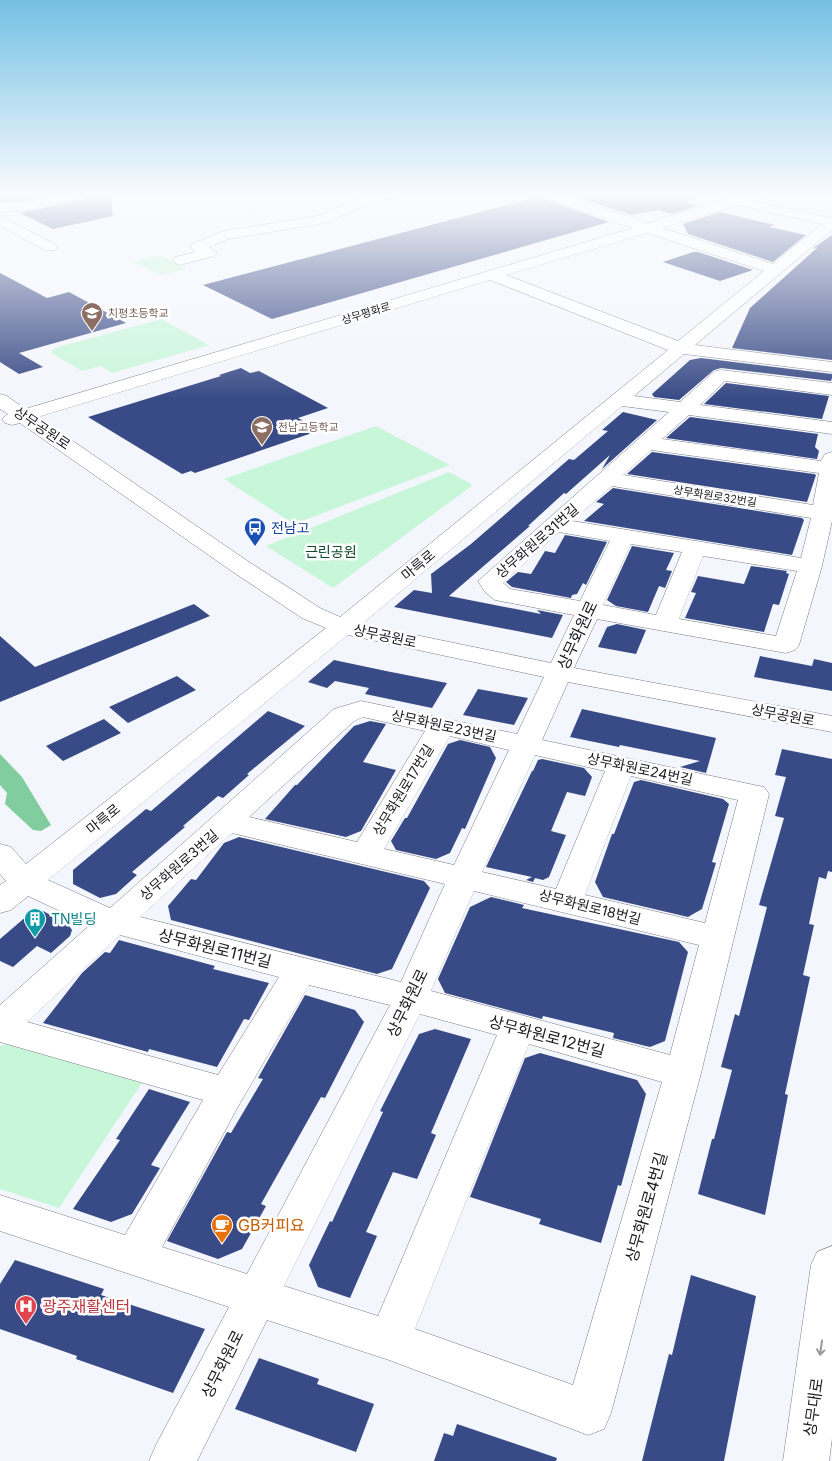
<svg xmlns="http://www.w3.org/2000/svg" width="832" height="1461" font-family="Inter,'Noto Sans KR',sans-serif">
<style>
.green{fill:#c8f6d9}
.forest{fill:#81cda0}
.building{fill:#394b86}
.lines{fill:none;stroke-linecap:round;stroke-linejoin:round}
.minor-casing{stroke:#777b85;stroke-width:1}
.major-casing{stroke:#777b85;stroke-width:1}
.minor{fill:#fff;fill-rule:evenodd}
.major{fill:#fff;fill-rule:evenodd}
.oneway{stroke:#98999b}
.labels{text-anchor:middle;stroke-width:5;stroke-linejoin:round;paint-order:stroke}
.far-education-label{font-size:11px;fill:#785e54;stroke:#fff;text-anchor:start}
.far-street-label{font-size:11px;fill:#1b1c20;stroke:#fff}
.street-label{font-size:14px;fill:#1b1c20;stroke:#fff}
.transit-label{font-size:14px;fill:#164399;stroke:#fff;text-anchor:start}
.park-label{font-size:14px;fill:#0f4b2e;stroke:#fff}
.culture-label{font-size:14px;fill:#0d838f;stroke:#fff;text-anchor:start}
.near-street-label{font-size:16px;fill:#1b1c20;stroke:#fff}
.near-food-label{font-size:16px;fill:#c56008;stroke:#fff;text-anchor:start}
.near-health-label{font-size:16px;fill:#be3a42;stroke:#fff;text-anchor:start}
</style>
<rect width="100%" height="100%" fill="#f4f6fd"/>
<g class="green">
<path d="M160,255l26,14 -26,6 -28,-13z"/>
<path d="M161,319l48,26 -97,28 -11,-7 -19,5 -31,-18 4,-5z"/>
<path d="M376,426l74,39 -156,59 -70,-45z"/>
<path d="M449,472l24,13 -140,103 -67,-42z"/>
<path d="M7,1044l135,39 -83,125 -59,-19v-143z"/>
</g>
<path class="forest" d="M0,754l22,23 29,48 -10,6 -8,-1 -28,-26 2,-11 -7,-8z"/>
<g class="building">
<path d="M0,194h52l-29,7 -23,1z"/>
<path d="M90,194h20l3,22 -60,13 -33,-16 66,-14z"/>
<path d="M567,194h128l1,5 -10,3 12,4 -26,8 -13,-4 -28,5z"/>
<path d="M538,197l71,25 -337,97 -69,-34z"/>
<path d="M720,212l55,13 -6,2 37,8 -33,27 -85,-28 -5,-10z"/>
<path d="M832,235v125l-100,-12 18,-40 68,-61 -6,2z"/>
<path d="M696,251h-1l58,19 -33,11 -57,-19z"/>
<path d="M0,273l47,25 22,-6 57,31 -107,30 24,14 -24,7 -19,-12z"/>
<path d="M701,358l131,16v4l-1,3 -110,-13 -7,2 -35,30 -25,-3 -2,-3 38,-34z"/>
<path d="M241,368l9,5 9,-2 69,37 -30,10 23,12 -126,43 -4,-2 -9,3 -94,-57 133,-41 -2,-1z"/>
<path d="M726,383l103,13 -7,23 -118,-15z"/>
<path d="M623,412l34,8 -55,49 8,-14 -44,39 -2,-1 -36,33h2l-81,70 92,18 -4,-4 26,5 -11,23 -158,-31 20,-17 18,3 -1,-19 40,-30 98,-85 5,1 34,-29 -6,-1z"/>
<path d="M690,417l128,17 -3,13 4,4 -2,8 -151,-21z"/>
<path d="M652,452l162,22 2,1 -9,27 -180,-28z"/>
<path d="M613,488l189,30 2,2 -12,35 -208,-34 20,-17 -8,-2z"/>
<path d="M565,535l42,7 -21,43 -3,-2 -6,11 -5,1 -1,3 -59,-11 -6,-5 12,-10 13,2 14,-23 10,2z"/>
<path d="M632,546l42,7 -8,17 6,1 -7,17 -6,-2 -11,26 -32,-6 -9,-6z"/>
<path d="M751,566l36,5 -1,2 3,1 -10,31 -6,-1 -9,28 -79,-14 11,-25 -5,-1 7,-16 46,8z"/>
<path d="M194,604l16,12 -210,86v-66l35,31z"/>
<path d="M617,624l29,6 -10,24 -38,-7 9,-20z"/>
<path d="M760,656l52,10 2,-7 18,4v28l-78,-14z"/>
<path d="M334,660l52,11 61,12 -15,25 -67,-14 4,-6 -34,-7 -8,7 -19,-6z"/>
<path d="M177,676l19,14 -68,33 -19,-16z"/>
<path d="M478,689l50,9 -14,27 -51,-10z"/>
<path d="M582,709l134,29 -10,35 -26,-6 20,-6 -80,-16 -1,2 -49,-10z"/>
<path d="M268,711l37,15 -58,48 2,1 -26,23 -5,-2 -35,30 2,1 -53,45 5,3 -21,19 -16,4 -27,-14v-14l73,-61 5,2z"/>
<path d="M104,719l17,14 -58,28 -17,-15z"/>
<path d="M370,721l16,3 -23,38 33,8 -35,61 -15,6 -81,-18 30,-34h2l57,-59z"/>
<path d="M460,740l30,7 6,11 -31,71 -3,-1 -12,25 -14,6 -40,-9 -5,-9 14,-23h2l41,-74z"/>
<path d="M782,749l50,10v113l-4,-1 -2,8 -7,-2 -10,47 5,1 -11,50 7,2 -25,117 3,1 -23,120 -67,-21 14,-55h2l18,-69 -11,-3 14,-53 4,2 28,-109 -8,-2 25,-87 -9,-2 11,-39 -11,-2z"/>
<path d="M542,759l42,9 8,9 -7,19 -18,-4 -16,39 15,4 -17,42 -6,3 -8,-2 -2,4 -7,-2 6,-3 -46,-10 46,-96h1l5,-11z"/>
<path d="M641,780l82,19 6,5 -17,58 4,1 -14,46 -14,8 -85,-20 -8,-15 17,-48h2l20,-52z"/>
<path d="M239,837l185,44 6,7 -38,81 -15,5 -206,-54 -3,-14 23,-27 5,1 28,-37z"/>
<path d="M491,897l33,8 -2,3 157,34 9,10 -23,89 -15,6 -37,-9 1,-5 -71,-17 -1,3 -97,-26 -7,-14 32,-72z"/>
<path d="M43,911l25,13 4,6 -2,6 -19,17 -14,-7 -24,21 -13,-6v-22l28,-24z"/>
<path d="M119,940l96,26 -2,3 56,14 -20,37 -5,-1 -27,48 -68,-18 -1,3 -105,-29 39,-50 23,-21 5,1z"/>
<path d="M305,995l50,15 9,12 -39,76 -4,-1 -60,107 5,2 -24,43 -24,10 -51,-18 60,-109 4,1 32,-54 -5,-1z"/>
<path d="M435,1029l36,10 -40,94 5,2 -19,44 -24,-7 -27,60 11,4 -27,62 -32,-11 -9,-22 21,-44 2,1 51,-110 -3,-1 39,-77z"/>
<path d="M540,1053l97,27 9,14 -25,92 -3,-1 -17,58 -62,-19 2,-5 -71,-22 55,-139z"/>
<path d="M149,1089l41,13 -39,63 9,3 -28,46 -21,8 -38,-13 47,-69 -4,-1z"/>
<path d="M15,1260l89,29 -3,6 104,34 -32,64 -97,-34 1,-3 -77,-27v-45z"/>
<path d="M691,1275l65,21 -32,165h-82l27,-107 3,1z"/>
<path d="M259,1358l60,21 -2,5 57,20 -18,48 -121,-43z"/>
<path d="M457,1424l100,34 -1,3h-122l10,-28 9,3z"/>
</g>
<g class="lines">
<g class="minor-casing">
<g id="minor">
<path d="M61,194h27l-2,3 -63,14 -23,1v-8l23,-1z"/>
<path d="M402,194l-2,3 -27,5 -48,21 -97,16 -19,8 8,6 -3,3 -34,9 -5,-2 -3,-3 3,-3 20,-5 -5,-5 2,-3 32,-13 93,-15 52,-21z"/>
<path d="M538,194h22l88,29 96,-29h23l-2,3 -12,4 79,17v12l-137,115 137,17v10l-148,-18 -50,42 46,6 35,-31 6,-1 111,13v12l-107,-14 -25,24 132,17v12l-143,-19 -27,24 159,22 4,-7 7,-2v69l-10,45 -23,79 -4,5 -9,3 -189,-34 -23,49 258,48v16l-264,-50 -26,58 212,45 10,2 5,7 -68,279 -90,340 -7,16 -16,6 -199,-75 -122,-40 -70,141h-48l7,-16 73,-138 -229,-76v-36l125,40 78,-135 -203,-58v-37l90,-80 -62,-29 -17,14 -11,3v-28l6,-4 -6,-7v-30l11,3 15,17 300,-236 -24,-10 -72,-48 -210,-147 -8,2 -7,-2 -3,-4 6,-5 -8,-5v-15l7,2 18,13 608,-181 -93,-31zM737,205l85,19 -49,40 -111,-36zM647,233l117,38 -86,70 -172,-66zM490,280l178,70 -328,267 -20,-9 -74,-48 -208,-143zM622,406l47,6 -191,169 7,11 10,8 79,15 -23,48 -189,-39zM651,450l168,23 -6,32 -190,-30zM612,486l199,32 -10,40 -229,-37zM559,532l51,9 -30,60 -70,-12 -7,-6zM631,544l51,8 -26,63 -53,-10zM703,556l94,15 -21,65 -97,-17zM348,635l196,42 -27,57 -156,-33 -27,8 -224,199 -62,-28zM363,717l62,14 -68,111 -108,-25 105,-96zM450,736l59,14 -55,115 -70,-16zM535,755l70,16 -49,118 -74,-17zM631,776l107,24 -33,123 -120,-28zM232,833l213,51 -44,98 -261,-65zM474,891l225,54 -29,110 -239,-64zM120,935l159,42 -61,98 -191,-53zM309,985l81,20 -143,269 -85,-27 78,-144zM420,1014l77,21 -119,281 -94,-30zM529,1044l133,38 -89,303 -158,-56z"/>
<path d="M0,216l55,28 2,3 -2,3h-10l-45,-24z"/>
</g>
</g>
<g class="major-casing">
<path id="major" d="M832,1246v192l-3,23h-46l28,-196 6,-13z"/>
</g>
<use href="#minor" class="minor"/>
<use href="#major" class="major"/>
</g>
<defs><path id="oneway-shaft" d="M-6 0H5M1.5-3L5.5 0L1.5 3" fill="none" stroke-width="1.6" stroke-linecap="round" stroke-linejoin="round" transform="scale(1.25)"/></defs>
<use class="oneway" href="#oneway-shaft" transform="translate(821 1348) rotate(98)"/>
<linearGradient id="sky" x2="0" y2="1"><stop stop-color="#74c0e4"/><stop offset="0.49" stop-color="#fafbfe"/><stop offset="1" stop-color="#fafbfe" stop-opacity="0"/></linearGradient>
<rect width="832" height="399" fill="url(#sky)"/>
<defs>
<g id="school-pin" transform="scale(1.125)"><path d="M0 17L-7.5 6A9.5 9.5 0 1 1 7.5 6Z" fill="#8d6e63" stroke="#fff"/><path d="M0-5L7-2L0 1L-7-2ZM-4 1L0 2.5L4 1V4Q0 6-4 4Z" fill="#fff"/></g>
<g id="bus-pin" transform="scale(1.125)"><path d="M0 17L-7.5 6A9.5 9.5 0 1 1 7.5 6Z" fill="#1a4fb4" stroke="#fff"/><path d="M-5-6H5V4H4V6H2V4H-2V6H-4V4H-5ZM-3.5-4V0h7V-4ZM-3.5 1.2v1.5H-2V1.2ZM2 1.2v1.5H3.5V1.2Z" fill="#fff"/></g>
<g id="building-pin" transform="scale(1.125)"><path d="M0 17L-7.5 6A9.5 9.5 0 1 1 7.5 6Z" fill="#0f9aa8" stroke="#fff"/><path d="M-4-6H4V6H1V3H-1V6H-4ZM-2.5-4.3h1.7v1.8h-1.7ZM.8-4.3h1.7v1.8H.8ZM-2.5-1h1.7V.8h-1.7ZM.8-1h1.7V.8H.8Z" fill="#fff"/></g>
<g id="cafe-pin" transform="scale(1.125)"><path d="M0 17L-7.5 6A9.5 9.5 0 1 1 7.5 6Z" fill="#e8710a" stroke="#fff"/><path d="M-5.5-4.5H6V0H3Q3 3.5 0 3.5H-2.5Q-5.5 3.5-5.5 0ZM3-3.2v2h1.7v-2ZM-6 4.5H4V6H-6Z" fill="#fff"/></g>
<g id="hospital-pin" transform="scale(1.125)"><path d="M0 17L-7.5 6A9.5 9.5 0 1 1 7.5 6Z" fill="#e0444e" stroke="#fff"/><path d="M-5-5h3v3.5h4V-5h3V5h-3V1.5h-4V5h-3Z" fill="#fff"/></g>
</defs>
<g fill-rule="evenodd">
<use href="#school-pin" x="92" y="313"/>
<use href="#school-pin" x="262" y="427"/>
<use href="#bus-pin" x="255" y="528"/>
<use href="#building-pin" x="35" y="919"/>
<use href="#cafe-pin" x="222" y="1225"/>
<use href="#hospital-pin" x="26" y="1306"/>
</g>
<g class="labels">
<g class="far-education-label">
<text x="108" y="317">치평초등학교</text>
<text x="278" y="431">전남고등학교</text>
</g>
<g class="far-street-label">
<text transform="translate(366 313) rotate(-17)" y="4">상무평화로</text>
<text transform="translate(715 496) rotate(9)" y="4">상무화원로32번길</text>
</g>
<g class="street-label">
<text transform="translate(42 428) rotate(34)" y="5">상무공원로</text>
<text transform="translate(537 541) rotate(-41)" y="5">상무화원로31번길</text>
<text transform="translate(418 565) rotate(-40)" y="5">마륵로</text>
<text transform="translate(385 636) rotate(12)" y="5">상무공원로</text>
<text transform="translate(783 715) rotate(11)" y="5">상무공원로</text>
<text transform="translate(444 726) rotate(12)" y="5">상무화원로23번길</text>
<text transform="translate(640 769) rotate(12)" y="5">상무화원로24번길</text>
<text transform="translate(403 790) rotate(-59)" y="5">상무화원로17번길</text>
<text transform="translate(103 819) rotate(-39)" y="5">마륵로</text>
<text transform="translate(179 865) rotate(-41)" y="5">상무화원로3번길</text>
<text transform="translate(590 907) rotate(14)" y="5">상무화원로18번길</text>
</g>
<g class="transit-label">
<text x="271" y="533">전남고</text>
</g>
<g class="park-label">
<text x="331" y="557">근린공원</text>
</g>
<g class="culture-label">
<text x="51" y="924">TN빌딩</text>
</g>
<g class="near-street-label">
<text transform="translate(577 635) rotate(-65)" y="6">상무화원로</text>
<text transform="translate(215 948) rotate(14)" y="6">상무화원로11번길</text>
<text transform="translate(407 1003) rotate(-64)" y="6">상무화원로</text>
<text transform="translate(547 1036) rotate(15)" y="6">상무화원로12번길</text>
<text transform="translate(646 1207) rotate(-74)" y="6">상무화원로4번길</text>
<text transform="translate(222 1364) rotate(-63)" y="6">상무화원로</text>
<text transform="translate(813 1407) rotate(-82)" y="6">상무대로</text>
</g>
<g class="near-food-label">
<text x="238" y="1231">GB커피요</text>
</g>
<g class="near-health-label">
<text x="42" y="1312">광주재활센터</text>
</g>
</g>
</svg>
